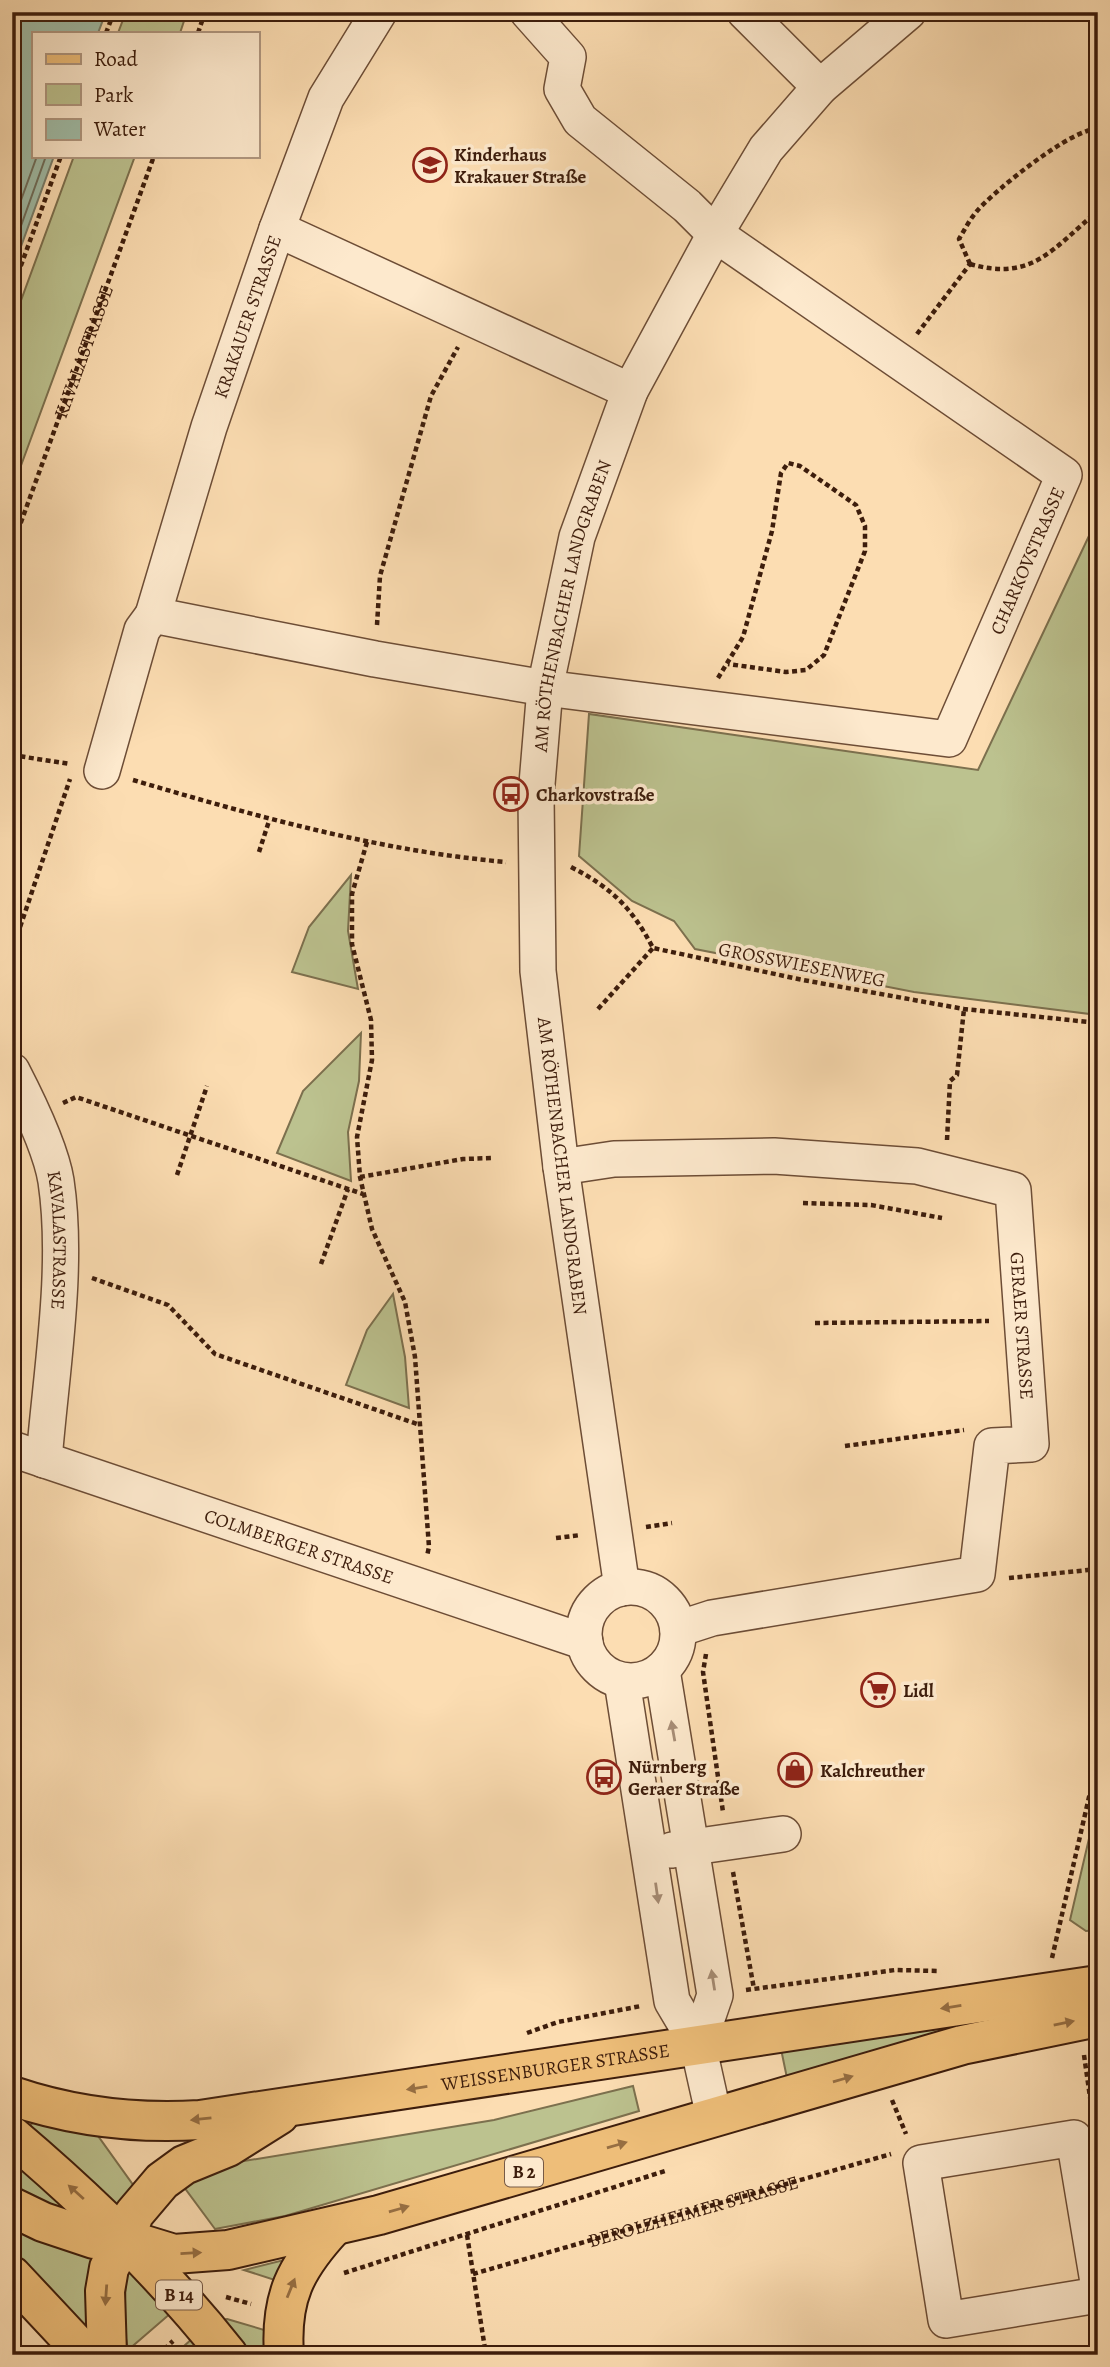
<svg xmlns="http://www.w3.org/2000/svg" width="1110" height="2367" font-family="Alegreya,serif">
<style>
.green{fill:#bcc28f;stroke:#7c704e;stroke-width:2}
.water{fill:#a0bda8;stroke:#787d6a;stroke-width:2}
.lines{fill:none;stroke-linecap:round;stroke-linejoin:round}
.shore{stroke:#6e6d5a;stroke-width:2}
.minor-casing{stroke:#6d4d36;stroke-width:38}
.major-casing{stroke:#3d1d0c;stroke-width:42}
.path{stroke:#3d1d0c;stroke-width:4.5;stroke-dasharray:5 3.5;stroke-linecap:butt}
.minor{stroke:#fde9cd;stroke-width:35}
.major{stroke:#eebe79;stroke-width:38}
.oneway{fill:#a78d76}
.oneway2{fill:#966e42}
.labels{text-anchor:middle;stroke-width:7;stroke-linejoin:round;paint-order:stroke}
.shield{fill:#fde9cd;stroke:#775a46;stroke-width:2}
.shield-label{font-size:18px;font-weight:bold;fill:#3d1d0c}
.poi-label{font-size:19px;font-weight:bold;fill:#3d1d0c;stroke:#fde9cd;text-anchor:start}
.street-label{font-size:19px;fill:#3d1d0c;stroke:#fde9cd}
</style>
<rect width="100%" height="100%" fill="#fcddb2"/>
<filter id="stains"><feTurbulence type="fractalNoise" baseFrequency=".00286" numOctaves="4"/><feColorMatrix values="0 0 0 0 .2 0 0 0 0 .09 0 0 0 0 .02 0 0 0 .5 -.17"/></filter>
<radialGradient id="worn" r=".72"><stop offset=".6" stop-color="#630" stop-opacity="0"/><stop offset="1" stop-color="#630" stop-opacity=".3"/></radialGradient>
<g class="green">
<path d="M126,12h61l-7,21h-62z"/>
<path d="M74,156h61l-123,334v-165z"/>
<path d="M1097,519l1,496 -184,-23 -219,-43 -21,-28 -42,-20 -53,-45 10,-142 389,56z"/>
<path d="M351,875l-3,56 10,58 -66,-17 17,-45z"/>
<path d="M361,1033l-2,48 -11,51 3,49 -74,-28 26,-62z"/>
<path d="M393,1294l12,63 4,51 -63,-23 21,-55z"/>
<path d="M1098,1800v130l-12,1 -16,-11z"/>
<path d="M1023,2012l-236,66 -6,-29z"/>
<path d="M633,2086l6,25 -354,105 -70,13 -31,-42 42,-23 268,-44z"/>
<path d="M34,2121l64,15 38,53 -19,19 -89,-80z"/>
<path d="M12,2158l71,62 -71,-29z"/>
<path d="M12,2226l84,34 -5,75 -79,-83z"/>
<path d="M296,2257l-15,25 -37,-12z"/>
<path d="M134,2272l37,41 -43,37 -4,-23 2,-53z"/>
<path d="M227,2319l44,13v23h-23l-27,-35z"/>
<path d="M193,2338l14,17h-33z"/>
</g>
<path class="water" d="M12,12h94l-8,21h-65v123h21l-42,115z"/>
<g class="lines">
<g class="shore">
<path d="M12,225l25,-69"/>
<path d="M12,251l34,-95"/>
</g>
<g class="minor-casing">
<g id="minor">
<path d="M745,12l75,75"/>
<path d="M277,229l49,-131 53,-86"/>
<path id="s3" d="M153,615l56,-188 68,-198 353,162"/>
<path id="s4" d="M102,771l40,-141 11,-15 222,44 170,29 404,51 115,-264 -349,-241 -28,-28 -107,-86 -18,-31 6,-32 -40,-45"/>
<path id="s5" d="M12,1071c15,29 39,78 44,110 13,87 -5,191 -12,279"/>
<path id="s6" d="M561,1167l53,-8 160,-3 143,10 96,24 18,254 -39,2 -15,128 -265,44 -34,11"/>
<path id="s7" d="M12,1449l573,193"/>
<circle cx="631" cy="1634" r="47"/>
<path id="s8" d="M622,1588l-61,-421 -23,-196 -2,-175 9,-108 32,-151 53,-146 85,-157 51,-85 54,-62 88,-75"/>
<path d="M662,1670l53,325 -17,50"/>
<path d="M622,1681l50,320 26,44 16,72"/>
<path d="M672,1850l111,-16"/>
<path d="M1098,2282l-24,-144 -153,25 25,157 152,-25"/>
</g>
</g>
<g class="major-casing">
<g id="major">
<path id="s9" d="M12,2096c62,21 123,28 188,24l898,-135"/>
<path d="M12,2136c79,67 152,138 216,219"/>
<path d="M12,2207l31,15 51,17h31l49,15 54,-4 151,-35 583,-170 136,-28"/>
<path d="M12,2276l74,79"/>
<path d="M107,2355l-2,-64 4,-23 16,-29 9,-25 28,-33 22,-16 44,-18 51,-32"/>
<path d="M284,2355c-4,-57 11,-87 49,-128"/>
</g>
</g>
<g class="path">
<path d="M106,33l8,-21"/>
<path d="M198,33l7,-21"/>
<path d="M970,264l-11,-25c6,-10 11,-20 18,-28 17,-20 96,-84 121,-82"/>
<path d="M970,264c63,18 83,-16 128,-53"/>
<path d="M12,290l49,-134"/>
<path d="M917,334l53,-70"/>
<path d="M1090,494l8,7"/>
<path id="s1" d="M12,547l142,-391"/>
<path d="M377,625l3,-49 51,-180 27,-49"/>
<path d="M718,678l25,-41 29,-106 9,-58 7,-10 12,3 56,39 9,21v25l-41,104 -18,15 -20,2 -58,-8"/>
<path d="M12,755l58,9"/>
<path d="M133,780c122,36 246,71 373,82"/>
<path d="M367,842l-15,52v50l19,76 1,40 -15,77 3,40 12,52 33,73 10,55 14,190 -2,9"/>
<path d="M259,852l10,-31"/>
<path d="M571,867c41,21 61,41 82,81l150,32 161,29 134,14"/>
<path d="M12,951l58,-172"/>
<path d="M598,1009l55,-61"/>
<path d="M63,1103l13,-6 287,97"/>
<path d="M947,1140l3,-59 7,-6 7,-66"/>
<path d="M177,1175l30,-89"/>
<path d="M360,1177l103,-18 30,-1"/>
<path d="M803,1203l68,2 71,13"/>
<path d="M321,1264l27,-75"/>
<path d="M92,1278l76,27 47,49 205,71"/>
<path d="M815,1323l174,-2"/>
<path d="M845,1446l119,-16"/>
<path d="M646,1527l26,-4"/>
<path d="M556,1538l25,-3"/>
<path d="M1009,1578l89,-9"/>
<path d="M706,1654l-3,18 20,140"/>
<path d="M733,1872l21,117"/>
<path d="M1052,1958l46,-200"/>
<path d="M746,1990l149,-20 44,1"/>
<path d="M527,2033l31,-11 83,-16"/>
<path d="M1084,2055l8,56"/>
<path d="M892,2100l14,34"/>
<path d="M467,2235l19,120"/>
<path d="M344,2273l321,-102"/>
<path id="s2" d="M473,2274l418,-120"/>
<path d="M226,2297l25,7"/>
<path d="M158,2355l15,-14"/>
</g>
<use href="#minor" class="minor"/>
<use href="#major" class="major"/>
</g>
<defs><path id="oneway-solid" d="M-6-.8H1V-3.2L6.5 0L1 3.2V.8H-6Z" transform="scale(1.75)"/></defs>
<g class="oneway">
<use href="#oneway-solid" transform="translate(673 1731) rotate(-100)"/>
<use href="#oneway-solid" transform="translate(657 1893) rotate(82)"/>
<use href="#oneway-solid" transform="translate(713 1980) rotate(-99)"/>
</g>
<g class="oneway2">
<use href="#oneway-solid" transform="translate(951 2007) rotate(171)"/>
<use href="#oneway-solid" transform="translate(1064 2023) rotate(-11)"/>
<use href="#oneway-solid" transform="translate(843 2079) rotate(-16)"/>
<use href="#oneway-solid" transform="translate(417 2088) rotate(171)"/>
<use href="#oneway-solid" transform="translate(201 2119) rotate(174)"/>
<use href="#oneway-solid" transform="translate(617 2145) rotate(-16)"/>
<use href="#oneway-solid" transform="translate(76 2192) rotate(-138)"/>
<use href="#oneway-solid" transform="translate(399 2209) rotate(-16)"/>
<use href="#oneway-solid" transform="translate(191 2253) rotate(-3)"/>
<use href="#oneway-solid" transform="translate(291 2288) rotate(-68)"/>
<use href="#oneway-solid" transform="translate(106 2295) rotate(94)"/>
</g>
<defs>
<g id="school-ring" transform="scale(1.75)"><circle r="9.5" fill="#fde9cd" stroke="#8f2418" stroke-width="1.5"/><path d="M0-5L7-2L0 1L-7-2ZM-4 1L0 2.5L4 1V4Q0 6-4 4Z" fill="#8f2418"/></g>
<g id="bus-ring" transform="scale(1.75)"><circle r="9.5" fill="#fde9cd" stroke="#8f2418" stroke-width="1.5"/><path d="M-5-6H5V4H4V6H2V4H-2V6H-4V4H-5ZM-3.5-4V0h7V-4ZM-3.5 1.2v1.5H-2V1.2ZM2 1.2v1.5H3.5V1.2Z" fill="#8f2418"/></g>
<g id="supermarket-ring" transform="scale(1.75)"><circle r="9.5" fill="#fde9cd" stroke="#8f2418" stroke-width="1.5"/><path d="M-6-5.5h2.5l.6 2H6L4.5 2H-2.5L-4.4-4H-6ZM-1.5 3.2a1.3 1.3 0 1 0 .1 0ZM3 3.2a1.3 1.3 0 1 0 .1 0Z" fill="#8f2418"/></g>
<g id="shop-ring" transform="scale(1.75)"><circle r="9.5" fill="#fde9cd" stroke="#8f2418" stroke-width="1.5"/><path d="M-5-2.5h2.3a2.7 3.5 0 0 1 5.4 0H5L5.5 6h-11ZM-1.5-2.5h3a1.5 2.3 0 0 0-3 0Z" fill="#8f2418"/></g>
</defs>
<g fill-rule="evenodd">
<use href="#school-ring" x="430" y="165"/>
<use href="#bus-ring" x="511" y="794"/>
<use href="#supermarket-ring" x="878" y="1690"/>
<use href="#shop-ring" x="795" y="1770"/>
<use href="#bus-ring" x="604" y="1777"/>
</g>
<g class="labels">
<g class="shield">
<rect x="505" y="2157.5" width="38" height="29" rx="5"/>
<rect x="156" y="2280.5" width="46" height="29" rx="5"/>
</g>
<g class="shield-label">
<text x="524" y="2178">B 2</text>
<text x="179" y="2301">B 14</text>
</g>
<g class="poi-label">
<text x="454" y="161">Kinderhaus<tspan x="454" dy="22">Krakauer Straße</tspan></text>
<text x="536" y="801">Charkovstraße</text>
<text x="903" y="1697">Lidl</text>
<text x="628" y="1773">Nürnberg<tspan x="628" dy="22">Geraer Straße</tspan></text>
<text x="820" y="1777">Kalchreuther</text>
</g>
<g class="street-label">
<text dy="7" stroke="none"><textPath href="#s3" startOffset="313">KRAKAUER STRASSE</textPath></text>
<text dy="7" stroke="none"><textPath href="#s1" startOffset="208">KAVALASTRASSE</textPath></text>
<text dy="7" stroke="none"><textPath href="#s4" startOffset="1166">CHARKOVSTRASSE</textPath></text>
<text dy="7" stroke="none"><textPath href="#s8" startOffset="992">AM RÖTHENBACHER LANDGRABEN</textPath></text>
<text transform="translate(802 964) rotate(11)" y="7">GROSSWIESENWEG</text>
<text transform="translate(563 1166) rotate(83)" y="7">AM RÖTHENBACHER LANDGRABEN</text>
<text dy="7" stroke="none"><textPath href="#s5" startOffset="178">KAVALASTRASSE</textPath></text>
<text dy="7" stroke="none"><textPath href="#s6" startOffset="592">GERAER STRASSE</textPath></text>
<text dy="7" stroke="none"><textPath href="#s7" startOffset="303">COLMBERGER STRASSE</textPath></text>
<text dy="7" stroke="none"><textPath href="#s9" startOffset="550">WEISSENBURGER STRASSE</textPath></text>
<text dy="7" stroke="none"><textPath href="#s2" startOffset="229">BEROLZHEIMER STRASSE</textPath></text>
</g>
</g>
<rect width="1110" height="2367" fill="none" stroke="#fcddb2" stroke-width="42"/>
<rect x="14" y="14" width="1082" height="2339" fill="none" stroke="#3d1d0c" stroke-width="3.5"/>
<rect x="21" y="21" width="1068" height="2325" fill="none" stroke="#3d1d0c" stroke-width="2"/>
<rect x="32" y="32" width="228" height="126" fill="#fde9cd" stroke="#b09780" stroke-width="2"/>
<rect x="46" y="54" width="35" height="10" fill="#eebe79" stroke="#b09780" stroke-width="2"/>
<text x="94" y="66" font-size="21" fill="#3d1d0c">Road</text>
<rect x="46" y="84" width="35" height="21" fill="#bcc28f" stroke="#b09780" stroke-width="2"/>
<text x="94" y="102" font-size="21" fill="#3d1d0c">Park</text>
<rect x="46" y="119" width="35" height="21" fill="#a0bda8" stroke="#b09780" stroke-width="2"/>
<text x="94" y="136" font-size="21" fill="#3d1d0c">Water</text>
<rect width="100%" height="100%" filter="url(#stains)"/>
<rect width="100%" height="100%" fill="url(#worn)"/>
</svg>
